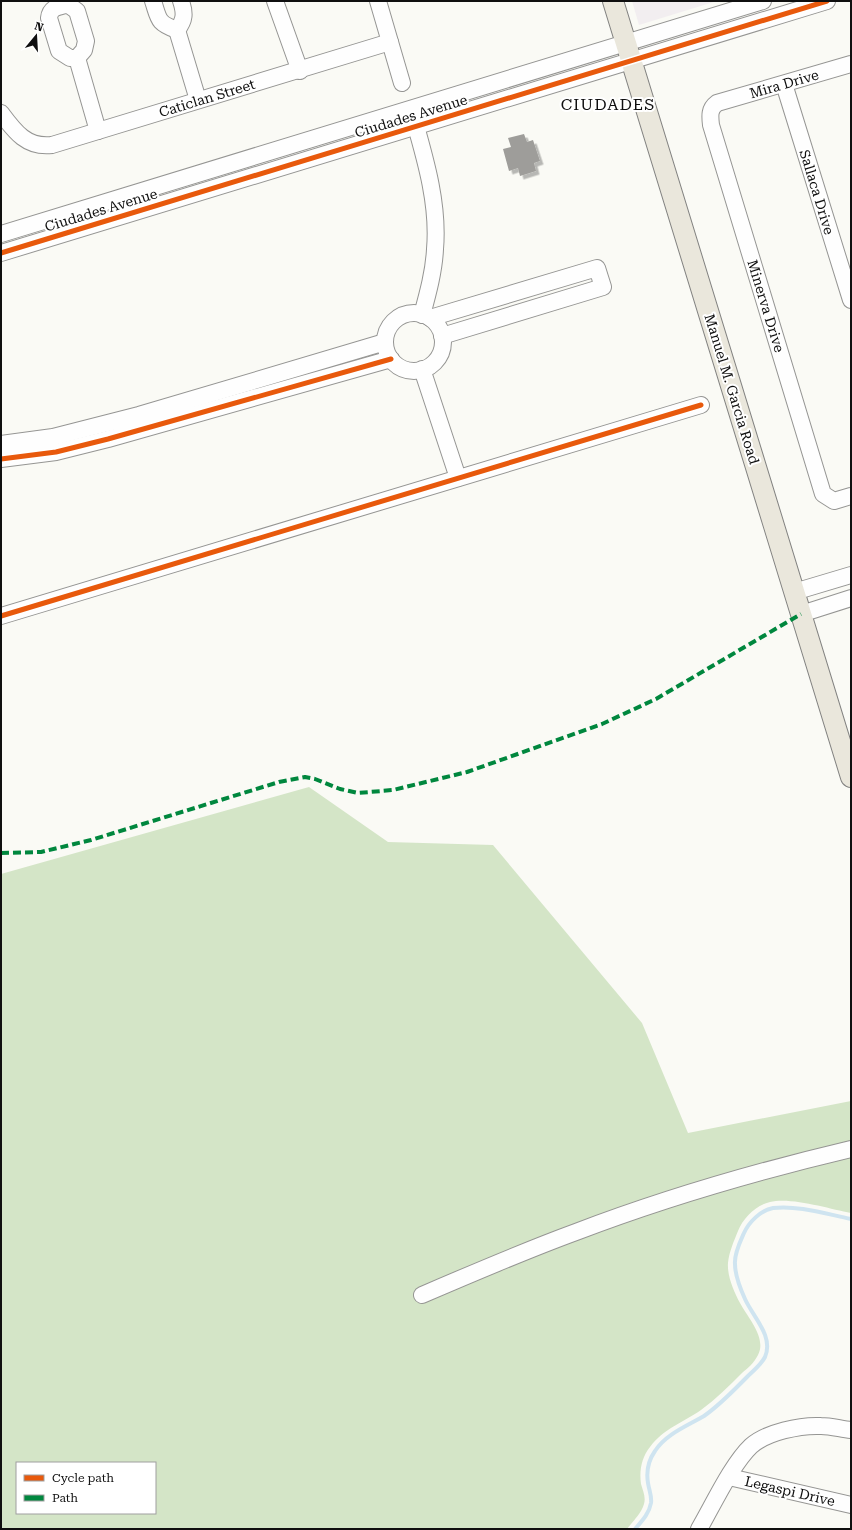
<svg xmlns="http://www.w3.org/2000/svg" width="852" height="1530" font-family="'Roboto Serif',serif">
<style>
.industrial{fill:#f2eef0}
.forest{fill:#d4e5c7;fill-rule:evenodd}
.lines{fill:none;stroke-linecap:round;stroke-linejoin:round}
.stream{stroke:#cfe4f0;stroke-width:4}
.building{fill:#9e9d9a;filter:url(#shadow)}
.minor-casing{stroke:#959593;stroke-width:18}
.major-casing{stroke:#828280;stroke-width:22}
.minor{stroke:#fefefe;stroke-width:16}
.major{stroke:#eae7dc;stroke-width:20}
.quiet{stroke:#00873e;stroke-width:4;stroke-dasharray:8 4;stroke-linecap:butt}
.cycleway-casing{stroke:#fff;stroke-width:8}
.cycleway{stroke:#e8590c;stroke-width:5}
.labels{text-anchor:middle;stroke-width:4;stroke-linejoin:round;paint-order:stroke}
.street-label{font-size:14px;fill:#0f0f0f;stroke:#fff}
.quarter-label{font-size:16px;letter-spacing:1px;fill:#0f0f0f;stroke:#fff}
</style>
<defs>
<filter id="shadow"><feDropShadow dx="3.5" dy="3.5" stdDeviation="0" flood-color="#0004"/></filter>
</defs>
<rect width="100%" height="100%" fill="#fafaf5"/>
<path class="industrial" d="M632,1h85l-78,24z"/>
<path class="forest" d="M309,787l79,55 105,3 149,178 46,110 163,-32v112c-22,-4 -59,-16 -81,-11 -14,3 -27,16 -32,29 -4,10 -9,21 -10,32 -1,13 6,29 12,40 8,15 27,35 18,52 -4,8 -10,13 -16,18 -13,13 -26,26 -41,37 -17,12 -38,19 -51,37 -8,10 -11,23 -9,37 2,7 5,13 3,20 -3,10 -11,17 -17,25h-626v-655zM17,1463h138v50h-138z"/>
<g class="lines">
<path class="stream" d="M635,1529c7,-8 14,-15 16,-26 1,-7 -2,-13 -3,-20 -2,-12 0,-22 7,-32 11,-17 32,-25 49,-35 16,-11 29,-25 43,-39 6,-6 14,-12 18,-20 9,-21 -12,-40 -20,-58 -5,-11 -10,-23 -10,-35 -1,-10 5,-22 9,-31 5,-11 17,-23 29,-25 25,-3 53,6 78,11"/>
</g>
<path class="building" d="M524,134l3,8 6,-2 7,21 -6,2 2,8 -16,5 -2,-8 -9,3 -6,-22 8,-2 -3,-9z"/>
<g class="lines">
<g class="minor-casing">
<g id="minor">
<path d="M153,1c6,18 4,22 24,29"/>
<path d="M275,1l25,70"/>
<path d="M378,1l24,82"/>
<path d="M65,5l5,1 7,5 9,30 -2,9 -7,8h-7l-11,-7 -10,-33c1,-10 8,-11 16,-13z"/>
<path d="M177,30l21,70"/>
<path d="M177,30c8,-10 8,-17 4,-29"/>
<path d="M77,58l21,73"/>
<path d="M851,64l-134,39c-8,6 -7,13 -6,22l112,369 11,7 17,-5"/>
<path d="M784,84l67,216"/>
<path d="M1,113c14,19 26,35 51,32l338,-103"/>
<path d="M413,116c12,42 26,88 22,133 -1,22 -7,44 -13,66"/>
<path d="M1,234l762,-233"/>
<path d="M1,253l826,-252"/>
<circle cx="414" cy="342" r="29"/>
<path d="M430,318l167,-50 6,19 -161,49"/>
<path d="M422,369l36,109"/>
<path d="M1,444l52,-7 86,-22 246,-73"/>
<path d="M1,459l55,-7 52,-13 283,-80"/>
<path d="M794,592l57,-17"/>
<path d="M801,614l50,-16"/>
<path d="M1,616l700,-211"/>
<path d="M422,1295c51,-22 102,-44 154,-63 89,-34 182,-61 275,-83"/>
<path d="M729,1477l122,28"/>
<path d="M699,1529c14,-24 33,-65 52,-83 16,-14 49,-21 70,-20 10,0 20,3 30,4"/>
</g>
</g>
<g class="major-casing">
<path id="major" d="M613,1l238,776"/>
</g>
<use href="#minor" class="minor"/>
<use href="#major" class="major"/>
<path class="quiet" d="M1,853l40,-1 50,-12 188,-58 26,-5 10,2 25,10 18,4 35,-3 74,-18 135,-48 54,-25 145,-85"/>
<g class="cycleway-casing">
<g id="cycleway">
<path d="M1,253l826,-252"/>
<path d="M1,459l55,-7 52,-13 283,-80"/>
<path d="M1,616l700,-211"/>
</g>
</g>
<use href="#cycleway" class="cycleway"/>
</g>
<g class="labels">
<g class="street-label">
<text transform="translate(784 84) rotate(-16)" y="5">Mira Drive</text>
<text transform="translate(207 98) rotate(-17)" y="5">Caticlan Street</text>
<text transform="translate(411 116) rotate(-17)" y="5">Ciudades Avenue</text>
<text transform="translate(817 192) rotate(73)" y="5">Sallaca Drive</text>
<text transform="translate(101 210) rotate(-17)" y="5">Ciudades Avenue</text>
<text transform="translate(766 306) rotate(73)" y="5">Minerva Drive</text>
<text transform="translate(732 389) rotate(73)" y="5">Manuel M. Garcia Road</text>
<text transform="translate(790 1491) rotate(13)" y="5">Legaspi Drive</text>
</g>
<g class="quarter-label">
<text x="608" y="110">CIUDADES</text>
</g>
</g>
<rect width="852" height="1530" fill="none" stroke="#0f0f0f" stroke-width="4"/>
<rect x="16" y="1462" width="140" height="52" fill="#ffffff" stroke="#9f9f9f"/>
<rect x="24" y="1475" width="20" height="6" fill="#e8590c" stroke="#9f9f9f"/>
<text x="52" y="1482" font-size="12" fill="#0f0f0f">Cycle path</text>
<rect x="24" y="1495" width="20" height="6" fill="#00873e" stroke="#9f9f9f"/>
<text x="52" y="1502" font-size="12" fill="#0f0f0f">Path</text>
<g transform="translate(36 36) rotate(18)" stroke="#ffffff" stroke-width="3" paint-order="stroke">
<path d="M0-3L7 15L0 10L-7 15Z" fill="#0f0f0f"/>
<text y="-6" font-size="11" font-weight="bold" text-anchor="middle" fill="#0f0f0f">N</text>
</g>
</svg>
